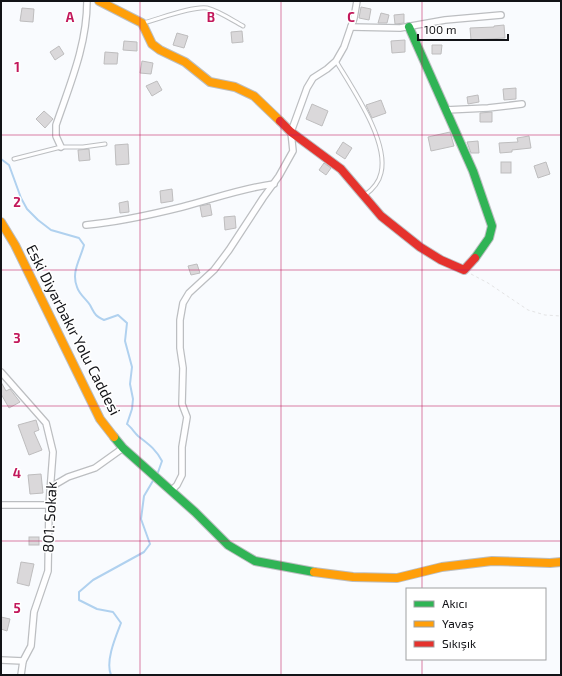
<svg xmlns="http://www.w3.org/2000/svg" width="562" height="676" font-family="'Exo 2',sans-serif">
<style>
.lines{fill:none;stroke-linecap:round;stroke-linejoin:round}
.stream{stroke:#b0d1ef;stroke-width:2}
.building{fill:#dad8da;stroke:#bebdbe}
.lane-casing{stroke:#bcbec1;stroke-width:5}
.street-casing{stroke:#bcbec1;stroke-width:8}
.fast-casing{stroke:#bcbec1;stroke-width:10}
.slow-casing{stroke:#bcbec1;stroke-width:10}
.jam-casing{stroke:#bcbec1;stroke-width:10}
.path{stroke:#e4e4e5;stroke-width:1;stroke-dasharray:3 3;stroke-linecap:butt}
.lane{stroke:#fefeff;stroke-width:3}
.street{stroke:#fefeff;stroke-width:5.5}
.fast{stroke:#30b455;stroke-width:8}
.slow{stroke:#ff9f0a;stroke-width:8}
.jam{stroke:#e5322d;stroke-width:8}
.grid{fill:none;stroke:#c2185b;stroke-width:1;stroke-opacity:0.55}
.labels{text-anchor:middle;stroke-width:3;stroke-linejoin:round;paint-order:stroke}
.street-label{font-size:15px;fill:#121317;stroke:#fff}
.grid-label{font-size:13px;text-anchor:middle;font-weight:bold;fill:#c2185b;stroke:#fff;stroke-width:3;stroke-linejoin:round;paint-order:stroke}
</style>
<rect width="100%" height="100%" fill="#f9fbfe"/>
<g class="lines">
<g class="stream">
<path d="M1,159l8,6 12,33 6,11 11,11 13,10 28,8 5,7c-4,15 -13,27 -7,42 2,7 9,12 13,18 5,9 4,10 14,15l14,-5 9,8 -2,18 7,26 -2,17 3,15 -1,10 -5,15c4,3 7,8 11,12 10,8 17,12 24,25l-5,14"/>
<path d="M111,675c-6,-14 5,-39 10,-52l-8,-11 -16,-3 -18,-9v-8l14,-12 51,-28 6,-8 -9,-25 3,-23 10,-17"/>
</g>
</g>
<g class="building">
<path d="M361,7l10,2 -2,11 -10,-2z"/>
<path d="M22,8l12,1 -1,13 -13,-1z"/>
<path d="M381,13l8,2 -2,8h-9z"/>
<path d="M404,14v9l-9,1 -1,-9z"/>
<path d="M504,25l1,13 -34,2 -1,-12 24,-1v-1z"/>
<path d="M242,31l1,11 -11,1 -1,-11z"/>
<path d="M177,33l11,3 -4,12 -11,-3z"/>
<path d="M405,40v12l-13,1 -1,-12z"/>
<path d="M124,41l13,1v9l-14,-1z"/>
<path d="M432,45h10l-1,9h-9z"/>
<path d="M59,46l5,8 -9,6 -5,-8z"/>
<path d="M105,52l13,1 -1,11h-13z"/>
<path d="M142,61l11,2 -2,11 -11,-1z"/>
<path d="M157,81l5,9 -10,6 -6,-10z"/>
<path d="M516,88v11l-12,1 -1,-11z"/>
<path d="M478,95l1,7 -11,2 -1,-7z"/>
<path d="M381,100l5,13 -14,5 -6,-13z"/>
<path d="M312,104l16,7 -6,15 -16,-7z"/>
<path d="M44,111l9,8 -8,9 -9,-9z"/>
<path d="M492,112v10h-12v-9z"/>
<path d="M450,132l4,14 -23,5 -3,-14z"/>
<path d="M529,136l2,12 -19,2v2l-12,1 -1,-10 19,-1 -1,-4z"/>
<path d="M478,141l1,12h-8l-4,-11z"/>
<path d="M343,142l9,6 -7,11 -9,-6z"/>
<path d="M128,144l1,20 -13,1 -1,-20z"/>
<path d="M89,149l1,11 -11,1 -1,-11z"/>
<rect x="501" y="162" width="10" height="11"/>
<path d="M546,162l4,12 -12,4 -4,-12z"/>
<path d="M324,163l7,5 -5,7 -7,-5z"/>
<path d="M172,189l1,12 -12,2 -1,-12z"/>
<path d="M128,201l1,11 -9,1 -1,-10z"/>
<path d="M210,204l2,11 -10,2 -2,-11z"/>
<path d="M235,216l1,12 -11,2 -1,-13z"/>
<path d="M197,264l3,9 -9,2 -3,-9z"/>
<path d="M1,382l5,9 4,-2 10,13 -11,6 -8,-14z"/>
<path d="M36,420l3,10 -5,2 8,18 -13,5 -11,-30z"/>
<path d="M41,474l2,19 -13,1 -2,-19z"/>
<rect x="29" y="537" width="10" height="8"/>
<path d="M21,562l13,2 -5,22 -12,-3z"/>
<path d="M1,617l9,2 -3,12 -6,-2z"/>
</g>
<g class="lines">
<g class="lane-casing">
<g id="lane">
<path d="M143,23c16,-4 49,-17 64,-15 12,3 25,12 36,18"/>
<path d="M336,61c16,27 53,80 45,112 -2,9 -9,17 -16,22"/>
<path d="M14,159l47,-12h22l22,-3"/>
</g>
</g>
<g class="street-casing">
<g id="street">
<path d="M351,27l49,1 45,-8 56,-5"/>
<path d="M446,110l42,-2 34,-4"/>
<path d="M61,147l-5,-11v-11c14,-41 31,-80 31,-124"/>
<path d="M86,225c32,-3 64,-10 96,-18 31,-8 60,-19 92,-23"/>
<path d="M1,372l45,51 7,29 -4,53 -1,66 -14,41 -3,34 -8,15 -2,14"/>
<path d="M51,487l17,-10 27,-9 28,-20"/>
<path d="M171,491l6,-6 5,-10v-28l5,-30 -5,-13 1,-36 -3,-20v-28l3,-17 6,-10 25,-23 15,-20 34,-52 16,-22 14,-25 -2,-19 16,-44 6,-10 14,-9 9,-8 8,-14 10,-29 3,-17"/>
<path d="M1,505h48"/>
<path d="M1,660l22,1"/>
</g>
</g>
<g class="fast-casing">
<g id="fast">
<path d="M409,27l64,144 19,55 -3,12 -14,20"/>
<path d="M114,437l9,11 72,64 33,33 27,16 59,11"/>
</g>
</g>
<g class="slow-casing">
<g id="slow">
<path d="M99,1l43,22 10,21 8,6 25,12 25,20 25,5 19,9 26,25"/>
<path d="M1,222l14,23 85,174 14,18"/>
<path d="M314,572l39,5 44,1 45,-11 50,-6 58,2 11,-1"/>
</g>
</g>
<g class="jam-casing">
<path id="jam" d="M280,121l11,11 50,37 40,47 39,31 21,13 23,10 11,-12"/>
</g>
<path class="path" d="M471,274l17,9 40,27 17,5 16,1"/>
<use href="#lane" class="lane"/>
<use href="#street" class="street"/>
<use href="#fast" class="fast"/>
<use href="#slow" class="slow"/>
<use href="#jam" class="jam"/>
</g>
<path class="grid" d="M140,1v674M281,1v674M422,1v588M1,135h560M1,270h560M1,406h560M1,541h560M422,659v16"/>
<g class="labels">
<g class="street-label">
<text transform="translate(73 330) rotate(63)" y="5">Eski Diyarbakır Yolu Caddesi</text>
<text transform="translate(50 517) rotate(-87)" y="5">801. Sokak</text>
</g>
</g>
<g class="grid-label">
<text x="70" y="22">A</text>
<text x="211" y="22">B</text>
<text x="351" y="22">C</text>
<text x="17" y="72">1</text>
<text x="17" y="207">2</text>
<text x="17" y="343">3</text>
<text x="17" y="478">4</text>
<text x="17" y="613">5</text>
</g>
<rect width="562" height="676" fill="none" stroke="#121317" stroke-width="4"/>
<rect x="406" y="588" width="140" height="72" fill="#ffffff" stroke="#a0a1a2"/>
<rect x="414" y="601" width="20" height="6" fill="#30b455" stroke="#a0a1a2"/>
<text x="442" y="608" font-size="12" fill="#121317">Akıcı</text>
<rect x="414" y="621" width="20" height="6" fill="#ff9f0a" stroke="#a0a1a2"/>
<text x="442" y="628" font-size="12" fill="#121317">Yavaş</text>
<rect x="414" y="641" width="20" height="6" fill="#e5322d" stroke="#a0a1a2"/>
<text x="442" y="648" font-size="12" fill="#121317">Sıkışık</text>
<path d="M418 34v6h90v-6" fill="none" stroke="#121317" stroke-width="2"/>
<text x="424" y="34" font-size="12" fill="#121317" stroke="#ffffff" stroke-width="3" paint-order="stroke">100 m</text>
</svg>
